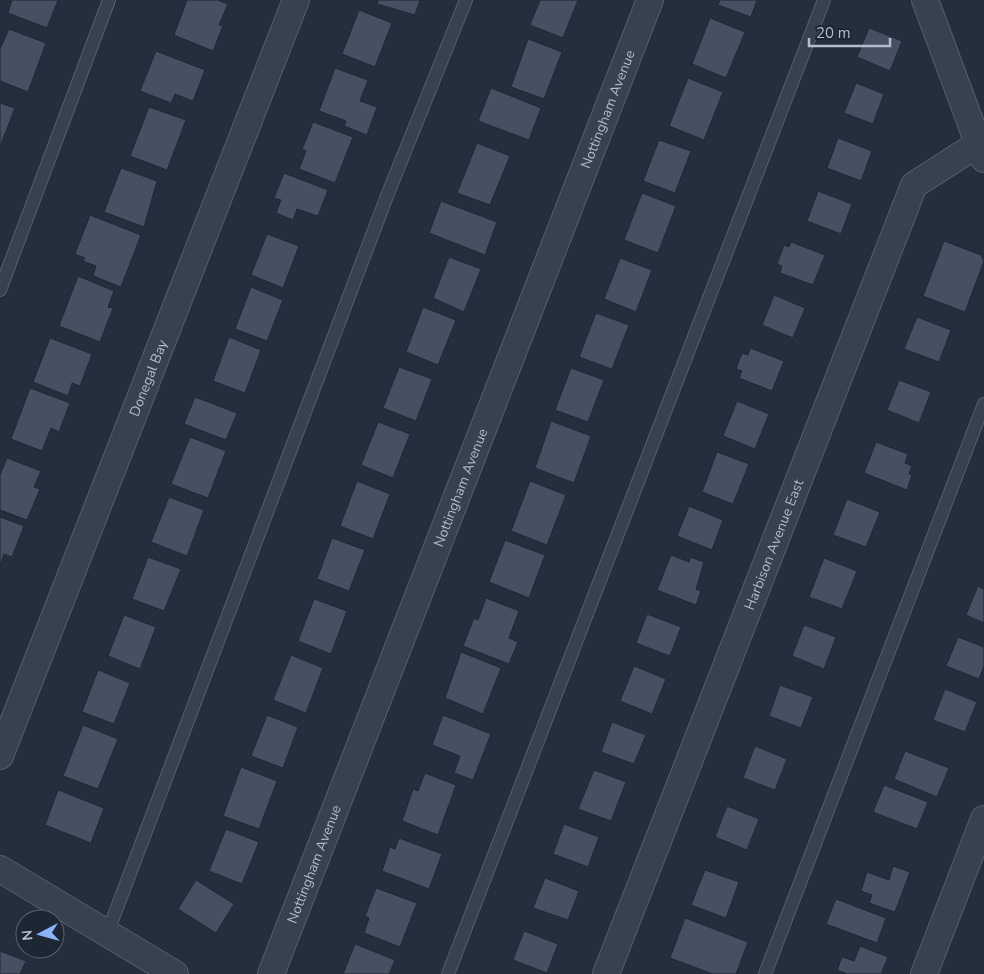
<svg xmlns="http://www.w3.org/2000/svg" width="984" height="974" font-family="'Nunito Sans',sans-serif">
<style>
.building{fill:#455162;stroke:#1f2835}
.lines{fill:none;stroke-linecap:round;stroke-linejoin:round}
.service-casing{stroke:#565f6c;stroke-width:14}
.minor-casing{stroke:#565f6c;stroke-width:28}
.service{stroke:#38414e;stroke-width:12}
.minor{stroke:#38414e;stroke-width:26}
.labels{text-anchor:middle;stroke-width:4;stroke-linejoin:round;paint-order:stroke}
.street-label{font-size:14px;fill:#b4bcc9;stroke:#1d2633}
</style>
<rect width="100%" height="100%" fill="#242f3e"/>
<g class="building">
<path d="M12,0h46l-11,28 -39,-15z"/>
<path d="M187,0h31l10,4 -9,21 4,1 -10,25 -39,-16z"/>
<path d="M378,0h42l-5,15 -38,-11z"/>
<path d="M540,0h38l-15,38 -33,-13z"/>
<path d="M720,0h37l-6,17 -33,-12z"/>
<path d="M359,10l33,13 -17,44 -33,-13z"/>
<path d="M710,18l35,14 -19,46 -34,-14z"/>
<path d="M869,28l33,13 -12,30 -33,-14z"/>
<path d="M9,29l37,14 -18,49 -28,-11v-32z"/>
<path d="M528,39l34,13 -18,47 -33,-12z"/>
<path d="M156,51l49,19 -12,31 -18,-7 -4,9 -31,-12z"/>
<path d="M335,68l33,12 -8,21 17,6 -10,28 -23,-9 2,-5 -27,-10z"/>
<path d="M688,78l35,14 -19,48 -35,-14z"/>
<path d="M856,83l28,11 -11,30 -29,-11z"/>
<path d="M491,88l50,20 -12,32 -51,-19z"/>
<path d="M0,103l15,5 -15,39z"/>
<path d="M149,107l37,13 -19,50 -37,-14z"/>
<path d="M313,122l40,15 -18,46 -36,-14 7,-18 -4,-1z"/>
<path d="M838,138l34,13 -11,30 -34,-13z"/>
<path d="M659,140l32,11 -16,42 -32,-12z"/>
<path d="M477,143l33,13 -20,49 -33,-12z"/>
<path d="M121,168l36,13 -13,46 -40,-15z"/>
<path d="M284,173l44,17 -10,26 -21,-7 -4,11 -17,-7 5,-13 -7,-2z"/>
<path d="M818,191l34,13 -11,30 -34,-13z"/>
<path d="M642,193l34,13 -18,47 -34,-13z"/>
<path d="M441,201l56,21 -12,33 -56,-22z"/>
<path d="M90,215l51,20 -20,52 -28,-11 3,-10 -13,-5 2,-3 -10,-4z"/>
<path d="M267,234l32,12 -16,42 -32,-13z"/>
<path d="M944,241l37,14 3,6 -19,51 -42,-16z"/>
<path d="M791,242l34,13 -12,30 -33,-12 2,-7 -5,-2 7,-19 5,2z"/>
<path d="M449,257l32,12 -17,43 -31,-14z"/>
<path d="M620,258l32,12 -16,42 -32,-13z"/>
<path d="M78,276l36,15 -6,16 5,1 -13,34 -41,-16z"/>
<path d="M251,287l32,13 -16,41 -32,-12z"/>
<path d="M774,295l31,13 -12,30 -31,-13z"/>
<path d="M423,307l33,13 -18,45 -32,-13z"/>
<path d="M596,313l33,12 -17,44 -33,-12z"/>
<path d="M917,317l34,13 -12,32 -35,-13z"/>
<path d="M229,337l32,13 -16,43 -32,-12z"/>
<path d="M50,338l42,16 -12,32 -8,-3 -4,13 -35,-14z"/>
<path d="M750,348l34,13 -12,30 -33,-13 3,-7 -6,-2 6,-16 6,2z"/>
<path d="M399,367l33,12 -16,42 -33,-13z"/>
<path d="M571,368l33,12 -16,42 -33,-12z"/>
<path d="M899,380l32,12 -12,31 -32,-13z"/>
<path d="M30,388l40,15 -11,29 -8,-4 -9,23 -31,-12z"/>
<path d="M195,397l42,16 -11,27 -42,-16z"/>
<path d="M737,401l32,13 -14,35 -32,-13z"/>
<path d="M551,421l40,15 -17,47 -39,-15z"/>
<path d="M378,422l32,12 -17,44 -32,-13z"/>
<path d="M190,437l36,14 -18,47 -37,-14z"/>
<path d="M876,442l32,12 -3,9 7,3 -3,8 3,1 -5,15 -43,-17z"/>
<path d="M717,452l32,12 -16,40 -31,-12z"/>
<path d="M7,458l34,13 -7,16 6,2 -13,31 -27,-10v-35z"/>
<path d="M357,481l33,13 -17,45 -33,-13z"/>
<path d="M530,481l36,14 -19,50 -36,-14z"/>
<path d="M169,497l35,13 -17,46 -36,-14z"/>
<path d="M847,499l33,13 -14,35 -33,-12z"/>
<path d="M689,506l34,14 -11,30 -35,-14z"/>
<path d="M0,517l24,9 -12,31 -8,-3 -4,12z"/>
<path d="M332,538l33,12 -16,41 -32,-12z"/>
<path d="M505,540l40,15 -16,43 -40,-16z"/>
<path d="M671,555l18,7 1,-5 14,5 -8,27 5,2 -5,14 -39,-15z"/>
<path d="M148,557l33,12 -17,42 -32,-12z"/>
<path d="M824,558l33,13 -15,38 -33,-12z"/>
<path d="M978,586l6,3v34l-18,-8z"/>
<path d="M486,598l33,13 -10,27 9,4 -9,22 -46,-18 11,-28 4,2z"/>
<path d="M314,599l33,12 -16,43 -33,-13z"/>
<path d="M647,614l34,13 -11,29 -34,-13z"/>
<path d="M124,615l32,12 -16,42 -32,-13z"/>
<path d="M804,625l32,12 -12,32 -32,-13z"/>
<path d="M958,637l26,10v19l-5,13 -33,-13z"/>
<path d="M461,652l40,16 -18,46 -38,-16z"/>
<path d="M291,655l32,13 -17,45 -33,-13z"/>
<path d="M634,666l32,13 -14,35 -32,-13z"/>
<path d="M98,670l32,13 -16,41 -32,-12z"/>
<path d="M780,685l33,12 -12,31 -32,-12z"/>
<path d="M945,689l32,13 -12,30 -32,-12z"/>
<path d="M267,715l31,12 -15,41 -32,-12z"/>
<path d="M443,715l48,19 -18,46 -19,-7 6,-17 -28,-11z"/>
<path d="M612,722l34,13 -12,29 -33,-12z"/>
<path d="M83,725l35,14 -20,50 -35,-13z"/>
<path d="M755,746l32,13 -12,31 -32,-12z"/>
<path d="M905,751l44,17 -12,29 -43,-18z"/>
<path d="M241,767l36,14 -18,48 -36,-13z"/>
<path d="M594,770l32,12 -15,39 -33,-12z"/>
<path d="M425,773l31,12 -18,50 -36,-14 11,-32 5,2z"/>
<path d="M884,785l44,17 -11,27 -44,-17z"/>
<path d="M58,790l46,18 -13,35 -46,-18z"/>
<path d="M727,806l32,13 -12,31 -32,-13z"/>
<path d="M564,824l35,13 -11,30 -35,-13z"/>
<path d="M226,829l33,13 -17,42 -33,-13z"/>
<path d="M399,838l43,16 -13,35 -47,-18 8,-24 5,2z"/>
<path d="M893,866l17,6 -15,40 -26,-9 3,-8 -11,-4 6,-19 22,8z"/>
<path d="M705,870l34,12 -13,36 -35,-13z"/>
<path d="M545,878l34,13 -11,29 -35,-12z"/>
<path d="M196,880l38,24 -18,29 -38,-24z"/>
<path d="M376,888l41,15 -17,44 -36,-14 5,-15 -4,-2z"/>
<path d="M836,899l50,19 -9,25 -51,-19z"/>
<path d="M685,918l63,24 -12,32h-23l-43,-16z"/>
<path d="M524,931l34,13 -11,29 -34,-13z"/>
<path d="M355,944l40,16 -6,14h-46z"/>
<path d="M860,946l28,11 -7,17h-34l-10,-4 5,-13 12,4z"/>
<path d="M0,951l26,10 -6,13h-20z"/>
</g>
<g class="lines">
<g class="service-casing">
<g id="service">
<path d="M0,290l109,-290"/>
<path d="M107,934l280,-738 79,-196"/>
<path d="M448,974l376,-974"/>
<path d="M765,974l219,-570"/>
</g>
</g>
<g class="minor-casing">
<g id="minor">
<path d="M925,0l59,159"/>
<path id="s1" d="M0,756l296,-756"/>
<path d="M0,869l175,105"/>
<path id="s2" d="M271,974l379,-974"/>
<path id="s3" d="M606,974l308,-789 64,-41"/>
<path d="M924,974l60,-155"/>
</g>
</g>
<use href="#service" class="service"/>
<use href="#minor" class="minor"/>
</g>
<g class="labels">
<g class="street-label">
<text dy="5" stroke="none"><textPath href="#s2" startOffset="928">Nottingham Avenue</textPath></text>
<text dy="5" stroke="none"><textPath href="#s1" startOffset="406">Donegal Bay</textPath></text>
<text dy="5" stroke="none"><textPath href="#s2" startOffset="522">Nottingham Avenue</textPath></text>
<text dy="5" stroke="none"><textPath href="#s3" startOffset="461">Harbison Avenue East</textPath></text>
<text dy="5" stroke="none"><textPath href="#s2" startOffset="118">Nottingham Avenue</textPath></text>
</g>
</g>
<g transform="translate(40 934) rotate(264)"><circle r="24" fill="#1d2633" stroke="#59626f"/>
<path d="M0-4L9 19L0 12L-9 19Z" fill="#8ab4f8"/>
<text y="-8" font-size="14" font-weight="bold" text-anchor="middle" fill="#b4bcc9">N</text>
</g>
<path d="M809 38v8h81v-8" fill="none" stroke="#b4bcc9" stroke-width="2.5"/>
<text x="816" y="38" font-size="15" fill="#b4bcc9" stroke="#1d2633" stroke-width="4" paint-order="stroke">20 m</text>
</svg>
